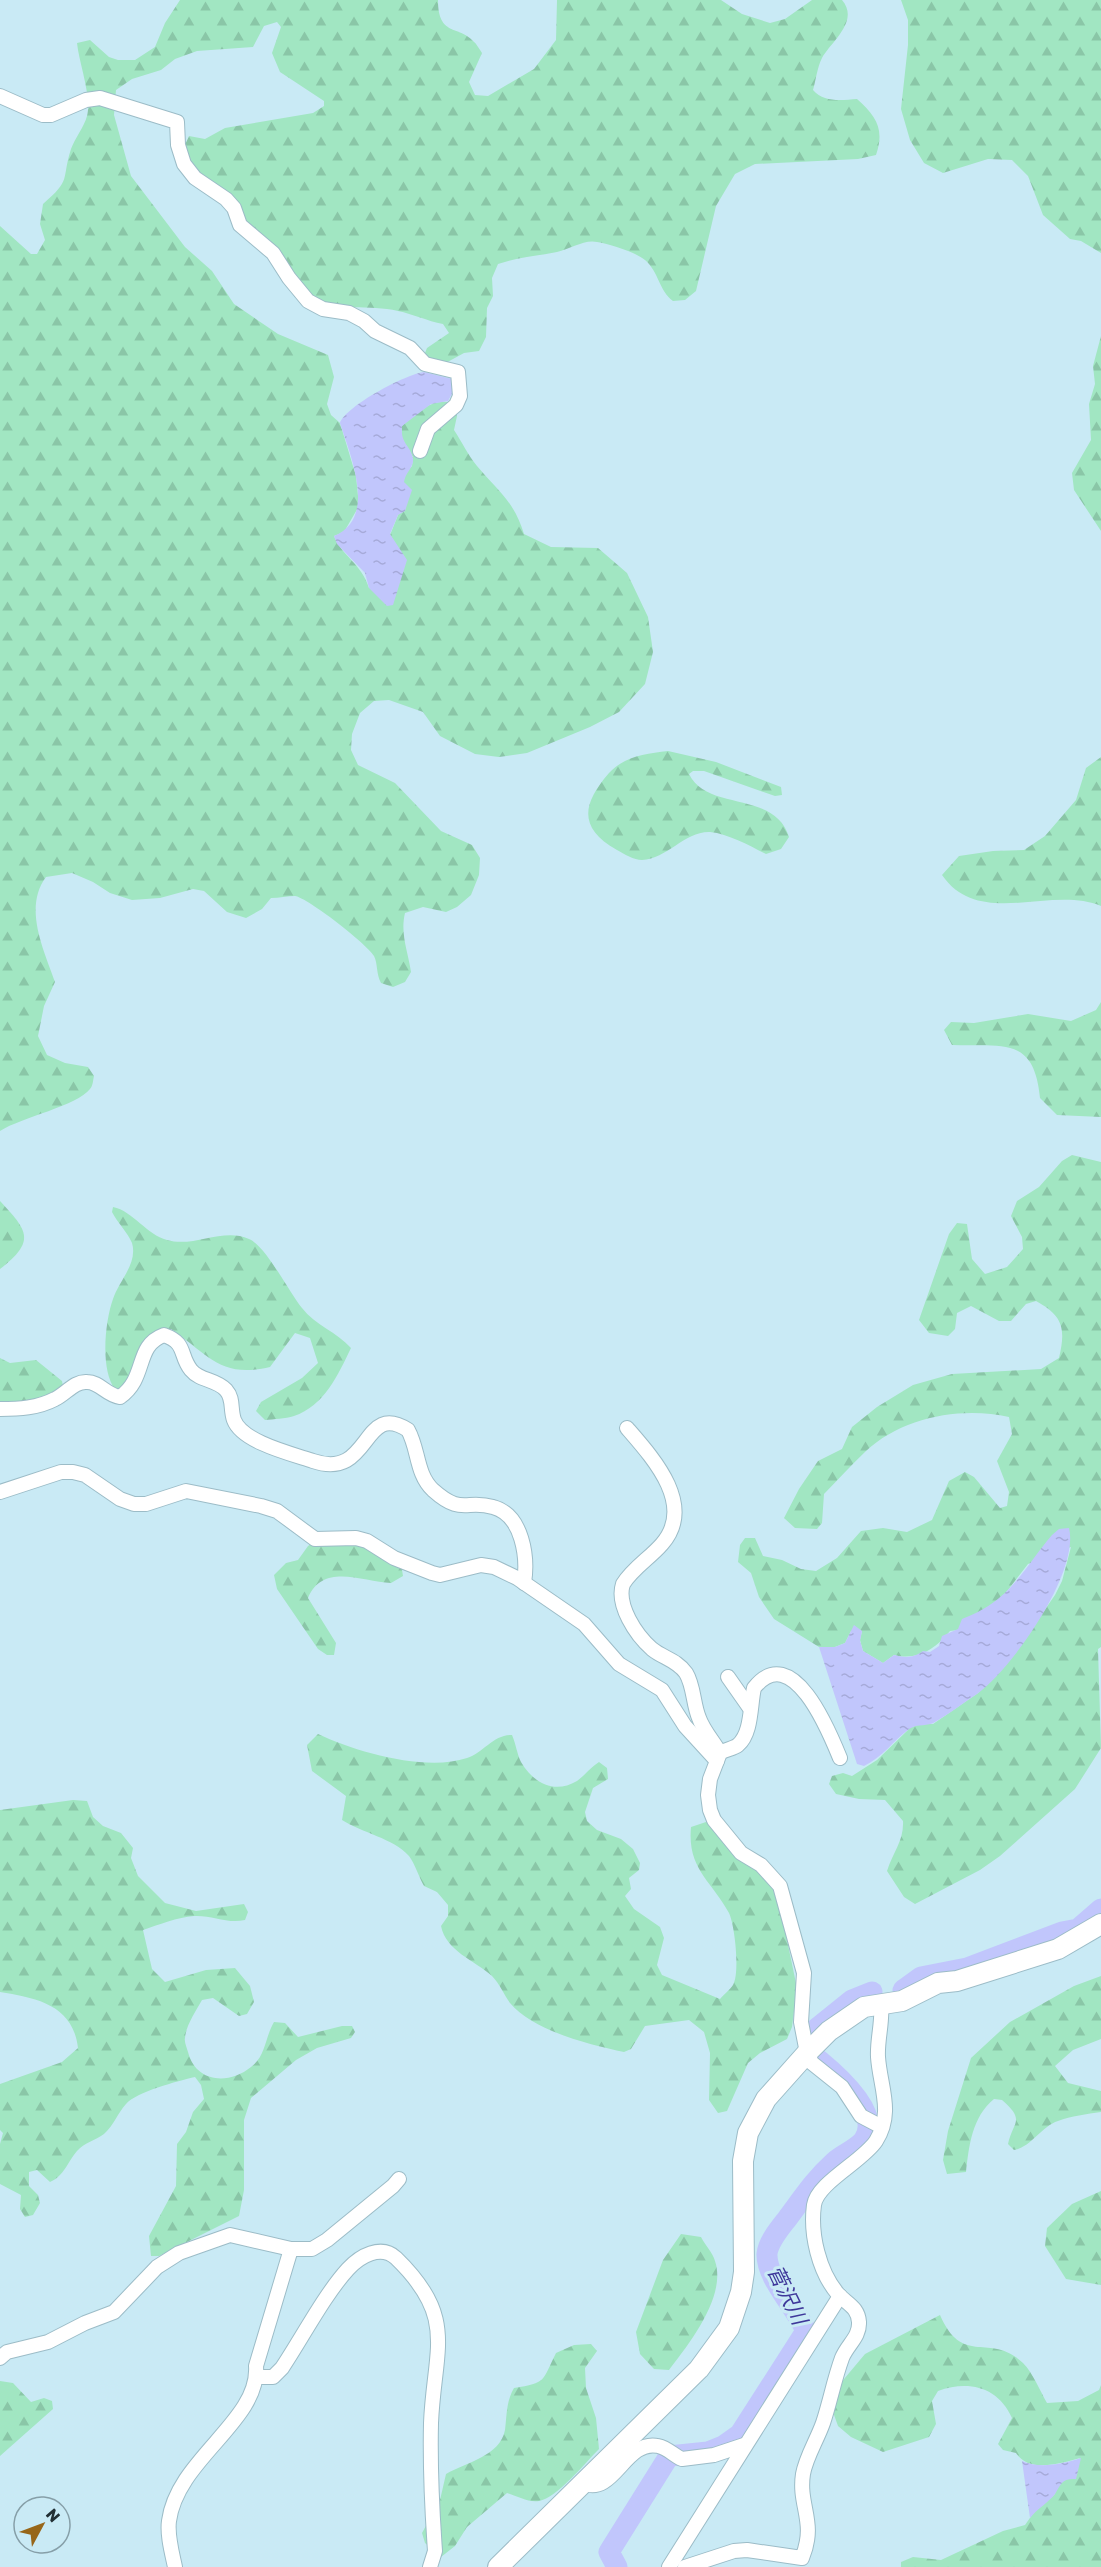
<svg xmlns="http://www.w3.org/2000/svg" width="1101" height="2567" font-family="Rubik,'Noto Sans JP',sans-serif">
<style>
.forest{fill:url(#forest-firs)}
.water{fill:url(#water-ripples)}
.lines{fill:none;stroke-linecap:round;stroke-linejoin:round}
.river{stroke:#c1c6fc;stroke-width:21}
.street-casing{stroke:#9cbcc7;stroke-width:16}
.secondary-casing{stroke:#9cbcc7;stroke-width:22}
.street{stroke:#fff;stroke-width:14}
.secondary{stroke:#fff;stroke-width:20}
.labels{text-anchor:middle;stroke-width:6;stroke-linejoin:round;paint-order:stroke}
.water-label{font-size:21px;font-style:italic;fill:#3e379a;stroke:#c9eaf5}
</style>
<defs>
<pattern id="forest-firs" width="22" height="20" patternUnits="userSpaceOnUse" patternTransform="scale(1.5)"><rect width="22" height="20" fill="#a1e6c2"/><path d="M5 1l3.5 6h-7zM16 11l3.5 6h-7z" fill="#8ac6a7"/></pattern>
<pattern id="water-ripples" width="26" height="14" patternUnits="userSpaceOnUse" patternTransform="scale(1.5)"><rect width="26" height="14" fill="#c1c6fc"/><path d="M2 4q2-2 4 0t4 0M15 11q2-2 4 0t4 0" fill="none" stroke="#a6aad9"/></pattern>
</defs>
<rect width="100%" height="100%" fill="#c9eaf5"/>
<g class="forest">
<path d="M180,0h258c0,37 21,25 35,41 4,3 6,8 9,12l-13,29 6,13 13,1 46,-27 22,-29 1,-40h164l21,14 28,9 15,-4 27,-19h30c18,21 -11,42 -20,58 -5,10 -6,22 -9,32 11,13 29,10 44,9 19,17 28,30 19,56l-18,4 -103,5 -20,10 -19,32 -20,85 -11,9 -12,1c-14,-10 -14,-29 -28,-41 -10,-8 -35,-16 -48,-18 -12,-3 -27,7 -40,10 -20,4 -39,5 -59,12l-6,14 1,18 -6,12 -1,29 -7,14 -15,2 -22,12 -19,-7 4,-10 22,-15 -6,-9c-16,-3 -30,-10 -45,-13 -29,-7 -61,1 -88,-12l-118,-134 -8,-18 5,-11 16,3 20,-11 88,-15 11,-7v-5l-44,-29 -8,-19 9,-26 -4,-5 -13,4 -11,21 -56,4 -22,8 -14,11 -29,9 -16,11 -2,25 17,61 54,71 27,24 22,33 44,30 50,21 6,22 -7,27 4,11 9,8 16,53 3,30 -15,26 -10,4c7,19 28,28 35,52l29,-73 7,-41 7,-8 1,-9 -12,-20 1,-11c12,-13 32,-29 50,-23l5,13 -3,14c8,12 14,25 23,36 21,25 37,35 47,68l27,13 47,1 29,25 21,44 5,35 -8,32 -26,28 -29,15 -63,26 -28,4 -24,-3 -35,-18 -17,-24 -34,-12 -15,1 -14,12 -8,21 -1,16 7,15 37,18 46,48 31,14 8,13 -1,17 -8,20 -14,12 -11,5 -23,-5 -18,6c-5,21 3,38 6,59l-6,10 -12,5 -12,-4c-5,-9 -3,-19 -7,-27 -7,-12 -66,-58 -79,-60 -7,0 -16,2 -24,2l-9,11 -16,9 -19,-6 -23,-21 -11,-2 -33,9 -28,2 -22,-7 -17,-11 -21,-9 -26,4c-23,31 -2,73 9,105l-11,24 -6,30 9,19 18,8 23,4 6,9c-1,4 -1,10 -4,13 -13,17 -68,28 -90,42v-905l31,28h6l8,-14 -5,-16 3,-20c29,-25 18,-23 28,-55 4,-11 13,-22 16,-33 5,-19 -8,-53 -10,-73l13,-3 19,17 9,3h17l20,-13 10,-24z"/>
<path d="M901,0h200v253l-20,-12 -11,-2 -27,-24 -15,-39 -16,-16 -24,-1 -45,14 -19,-10 -14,-23 -9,-31 7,-64v-25z"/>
<path d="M1101,336v195l-27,-41 -2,-17 19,-33 -2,-36 6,-20 -2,-18z"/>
<path d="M668,751l48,11 65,25 1,8 -7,1 -71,-25h-11l-4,3c18,38 86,16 100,63l-8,12 -15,5c-16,-8 -37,-20 -56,-22 -25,-1 -43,27 -68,28 -8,0 -18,-6 -25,-10 -39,-22 -35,-46 -8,-77 16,-17 36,-19 59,-22z"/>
<path d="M1101,757v149c-50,-21 -122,23 -159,-31l17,-19 34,-5 31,-1 21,-14 31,-36 10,-32z"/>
<path d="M1101,1002v115l-44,-2 -17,-17c-6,-63 -38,-51 -88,-53l-8,-15 7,-8 23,1 54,-9 43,7 25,-11z"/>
<path d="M1072,1155l29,7v485l-3,2 3,99 -26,41 -75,67 -20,14 -65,34 -11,-7 -17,-26c6,-19 17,-30 16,-50l-18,-21 -26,-1 -23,-5 -7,-10 3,-8 11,-3 9,3 25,-16 32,-31 9,-5h15l45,-31 32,-33 45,-65 7,-14 9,-34 -43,17 -27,35 -25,15 -18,16 -8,1c-14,18 -33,30 -56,24l-11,8 -20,-12 -3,-11 2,-9h-11l-6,12 -10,4h-16l-45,-28 -15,-22 -8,-24 -13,-11 2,-17 5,-7h10l8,18 19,4 19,9 15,2 21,-13 24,-27 22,-3 24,4 25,-12 17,-39 16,-9 9,5 26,31 7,-2 2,-14 -12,-31 15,-27 -3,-17c-47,-11 -107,0 -143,34 -15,14 -28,29 -42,43l-2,29 -5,6 -22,-1 -11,-10 15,-29 19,-28 24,-12 10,-22 25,-20 36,-22 39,-11 89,-5 18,-11c7,-30 4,-42 -23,-57l-10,3 -15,17h-12l-28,-15 -14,7 -2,16 -7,7 -19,-3 -10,-13 30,-86 8,-11 10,1 5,35 13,15 22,-7 16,-18 -1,-12 -11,-21 6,-15 22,-14 23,-26z"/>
<path d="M0,1201c28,30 36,40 0,68z"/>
<path d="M113,1207c20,4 34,28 54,33 27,8 56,-13 82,-1 17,7 40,53 53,69 13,17 35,24 49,40 -13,27 -27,58 -57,68 -9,3 -20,3 -29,4l-9,-9 5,-9 41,-24 16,-15 -8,-25 -15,-5 -25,34c-50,12 -62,-13 -99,-38l-11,1 -34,62 -11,-3c-15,-19 -10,-68 -2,-90 6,-18 25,-36 19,-56 -4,-10 -15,-21 -20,-31z"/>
<path d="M0,1358l10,5 26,-3 26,21 1,5 -25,17 -38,1z"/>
<path d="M346,1534l55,30 2,12 -12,7c-28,-1 -68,-21 -83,15l28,45 -2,12h-7l-9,-6 -41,-60 -3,-14 12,-12 12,-3 10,-14 9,-6z"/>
<path d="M318,1734c38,18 108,38 149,24 16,-5 27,-24 45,-23 4,9 5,19 9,27 13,22 34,32 56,19 8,-6 14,-14 22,-19l8,6 1,11 -15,9 -8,24 2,9 10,9 24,9 12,10 7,14 -1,7 -10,8 2,11 -6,7 9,13 26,18 4,11 -7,27 5,10 58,24c4,-5 10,-9 13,-14 7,-12 2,-59 -4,-72 -17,-32 -42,-44 -38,-86l15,-5 9,3 62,67 20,96 -5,39 -5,12 -27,14 -12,10 -21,48 -9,2 -9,-13 1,-47 -6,-21 -15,-12 -44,6 -14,23 -7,3c-33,-7 -91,-21 -114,-49 -6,-8 -10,-19 -18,-27 -18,-16 -46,-25 -51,-50l7,-10v-11l-11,-13 -13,-6c-5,-9 -9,-22 -15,-30 -16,-18 -47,-23 -67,-36l4,-24 -34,-25 -5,-26z"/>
<path d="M73,1800l14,1 6,16 10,9 18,7 12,15 -2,10 7,18 27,27 31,8 48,-7 4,8 -3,8c-18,4 -33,-5 -51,-4 -16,1 -36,9 -51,14l9,39 13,13 41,-12 29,-2 15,18 4,16 -7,12 -8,2 -26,-18 -11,2c-6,11 -16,25 -17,38 -1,4 2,10 3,14 8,31 41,33 63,15 15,-11 14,-30 23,-45l11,1 13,14 44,-11h10l3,6 -4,6 -34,10 -21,12 -45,38 -7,22v70l-5,26 -80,40h-8l-2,-20 27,-50 1,-42 9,-12 7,-20 11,-13 -3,-14 -6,-8c-17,4 -59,15 -69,27 -9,10 -12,21 -22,30 -9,7 -19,8 -27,17 -10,12 -13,25 -27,31l-13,-12 -8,2v14l9,9 2,8 -7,12 -8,2 -5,-8 1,-14 -21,-11v-40l3,-11 -3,-3v-46l62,-22 16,-14c-5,-43 -41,-50 -78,-56v-182z"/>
<path d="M1101,1976v63l-28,11 -18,16 13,17 33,8v21c-14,2 -30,4 -43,9 -16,5 -28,27 -44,29l-6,-6c5,-23 18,-23 -6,-44l-8,-1c-22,18 -25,47 -28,73l-19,2 -4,-14 5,-29 23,-73 39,-36 64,-36z"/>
<path d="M1101,2191v94l-35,-6 -21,-33 2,-18 25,-24z"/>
<path d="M681,2234l20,3c4,8 12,16 14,24 12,35 -26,83 -46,109l-15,-1 -14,-15 -4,-22 27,-72z"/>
<path d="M940,2315c23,53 50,16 83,48 10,10 17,28 24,40l31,-2 21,-11 2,-5v182h-200v-5l12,-5 28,3 62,-29 22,-6 14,-20 15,-10 5,-11 9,-6 12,-20c-21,6 -51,15 -64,-5l-13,-3 -5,-6 14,-26c-14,-31 -43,-38 -74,-27l-6,10 4,23 -7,13 -46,15 -32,-15 -13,-11 -5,-14 6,-27 26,-31z"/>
<path d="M591,2344l6,7 -12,17 1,20 10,30 3,31c-13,13 -42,49 -60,52 -10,2 -22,-5 -32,-8l-40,34 -12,19 -14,11 -16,-14 -3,-10 18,-33 6,-26c21,-12 54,-18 59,-44 2,-15 1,-28 9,-42 33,-5 28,-7 42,-35l18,-8z"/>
<path d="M0,2381l13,2 18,19 13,-4 8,3 1,8 -53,47z"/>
</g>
<g class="water">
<path d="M424,372l28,7 2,11 -6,11 -17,3 -29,22c-2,18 9,19 11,33 1,8 -8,14 -9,23l8,8 -7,21 -7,4 -8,19 17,26 -14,45 -6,1 -18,-18 -4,-15 -28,-29 -3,-8c44,-18 16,-81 6,-113 6,-17 66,-49 84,-51z"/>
<path d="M1069,1528c11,44 -57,141 -92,166 -14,9 -28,20 -42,28 -7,5 -17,1 -26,7 -16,12 -26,28 -45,37l-7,-2 -38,-117h16l10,-4 9,-18 8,6 -2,10 3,10 20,12 11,-8c12,3 19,3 29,-4l7,1 9,-6 3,-10 16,-7 4,-10c48,-18 59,-47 90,-84l7,-6z"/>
<path d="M1081,2458l-5,21c-14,-1 -15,5 -21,15 -6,8 -18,15 -25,24l-8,-57c18,8 40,3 59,-3z"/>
</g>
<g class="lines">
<g class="river">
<path d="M903,1990l18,-13 46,-9 95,-36 16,-3 23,-20"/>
<path d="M811,2033l41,-33 20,-8"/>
<path d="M617,2567l-8,-15 60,-96 39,-4 15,-6 17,-12 66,-103c-9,-22 -40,-53 -39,-77 1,-12 13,-26 20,-35 15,-20 28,-40 47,-57 9,-8 21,-12 29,-21 21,-26 -27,-67 -44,-81"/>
</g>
<g class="street-casing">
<g id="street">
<path d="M0,96l43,19h8l35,-15 14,-2 77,24 1,23 6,19 11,14 31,21 8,9 6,17 33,28 16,25 19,23 15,8 26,4 15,8 11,10 35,17 15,16 33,8 2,24 -4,9 -28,24 -8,22"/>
<path d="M0,1409c19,0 38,-1 55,-10 11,-5 19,-18 32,-17 13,0 19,13 33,15 28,-20 14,-51 44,-62 23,8 15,20 27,35 9,11 25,9 35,20 8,9 4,19 8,30 8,22 58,34 79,41 59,20 48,-61 95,-31 11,20 8,44 25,60 29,26 33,9 60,17 30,8 35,51 31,76"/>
<path d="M627,1428c26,30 69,77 35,116 -12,14 -29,24 -39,40 -7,21 13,51 29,65 11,9 25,11 34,24 8,13 7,31 13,45 4,12 15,24 21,35"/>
<path d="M0,1492l61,-20h12l12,3 35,24 14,5h12l40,-13 75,15 16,5 38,28 41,-1 11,3 27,17 38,15 8,2 41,-10 13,2 23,11 67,46 35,40 43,26 23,36 32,35"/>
<path d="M728,1677l21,30"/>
<path d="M840,1758c-11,-27 -48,-118 -86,-70 -4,17 -2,45 -16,57 -5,4 -12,4 -18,8l-10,26 -2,16 2,15 4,10 27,33 20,12 19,21 24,87 -3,49 6,31 5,10 30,24 19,29 21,11"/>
<path d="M0,2358l7,-6 41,-10 37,-19 29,-11 43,-45 22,-14 51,-18 61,14h21l15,-9 66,-54 6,-7"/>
<path d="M257,2377h16l9,-9c20,-30 43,-74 66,-99 12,-13 33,-25 48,-11 62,60 38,91 35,165 -1,43 1,86 4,128l-5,16"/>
<path d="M583,2483c31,14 42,-44 75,-37 10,2 15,9 24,13l32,-4 30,-10"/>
<path d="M175,2567c-3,-14 -8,-32 -6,-46 8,-62 91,-100 87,-155l35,-117"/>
<path d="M669,2567l171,-271"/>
<path d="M685,2567l49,-16 13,-1 55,8c15,-36 -4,-52 1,-84 3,-17 14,-34 20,-51 7,-21 11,-43 19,-65 5,-13 18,-21 17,-36 -1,-15 -12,-18 -21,-28 -19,-22 -28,-60 -24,-89 3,-22 49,-44 62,-64 18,-29 4,-54 2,-84 -1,-18 5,-35 3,-54"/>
</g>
</g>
<g class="secondary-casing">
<path id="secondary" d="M498,2567l201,-198 30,-41 12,-36 3,-20 -1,-111 5,-28 18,-34 41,-46 22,-22 35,-24 38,-6 36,-18 19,-2 101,-32 43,-25"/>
</g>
<use href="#street" class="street"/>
<use href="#secondary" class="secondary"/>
</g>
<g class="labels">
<g class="water-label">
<text transform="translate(787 2295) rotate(64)" y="7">菅沢川</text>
</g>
</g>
<g transform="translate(42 2525) rotate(49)"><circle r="28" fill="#c9eaf5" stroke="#869fa8" stroke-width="1.5"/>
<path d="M0-4.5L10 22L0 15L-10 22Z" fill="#976619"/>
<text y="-9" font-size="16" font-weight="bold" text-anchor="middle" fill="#222f34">N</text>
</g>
</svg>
